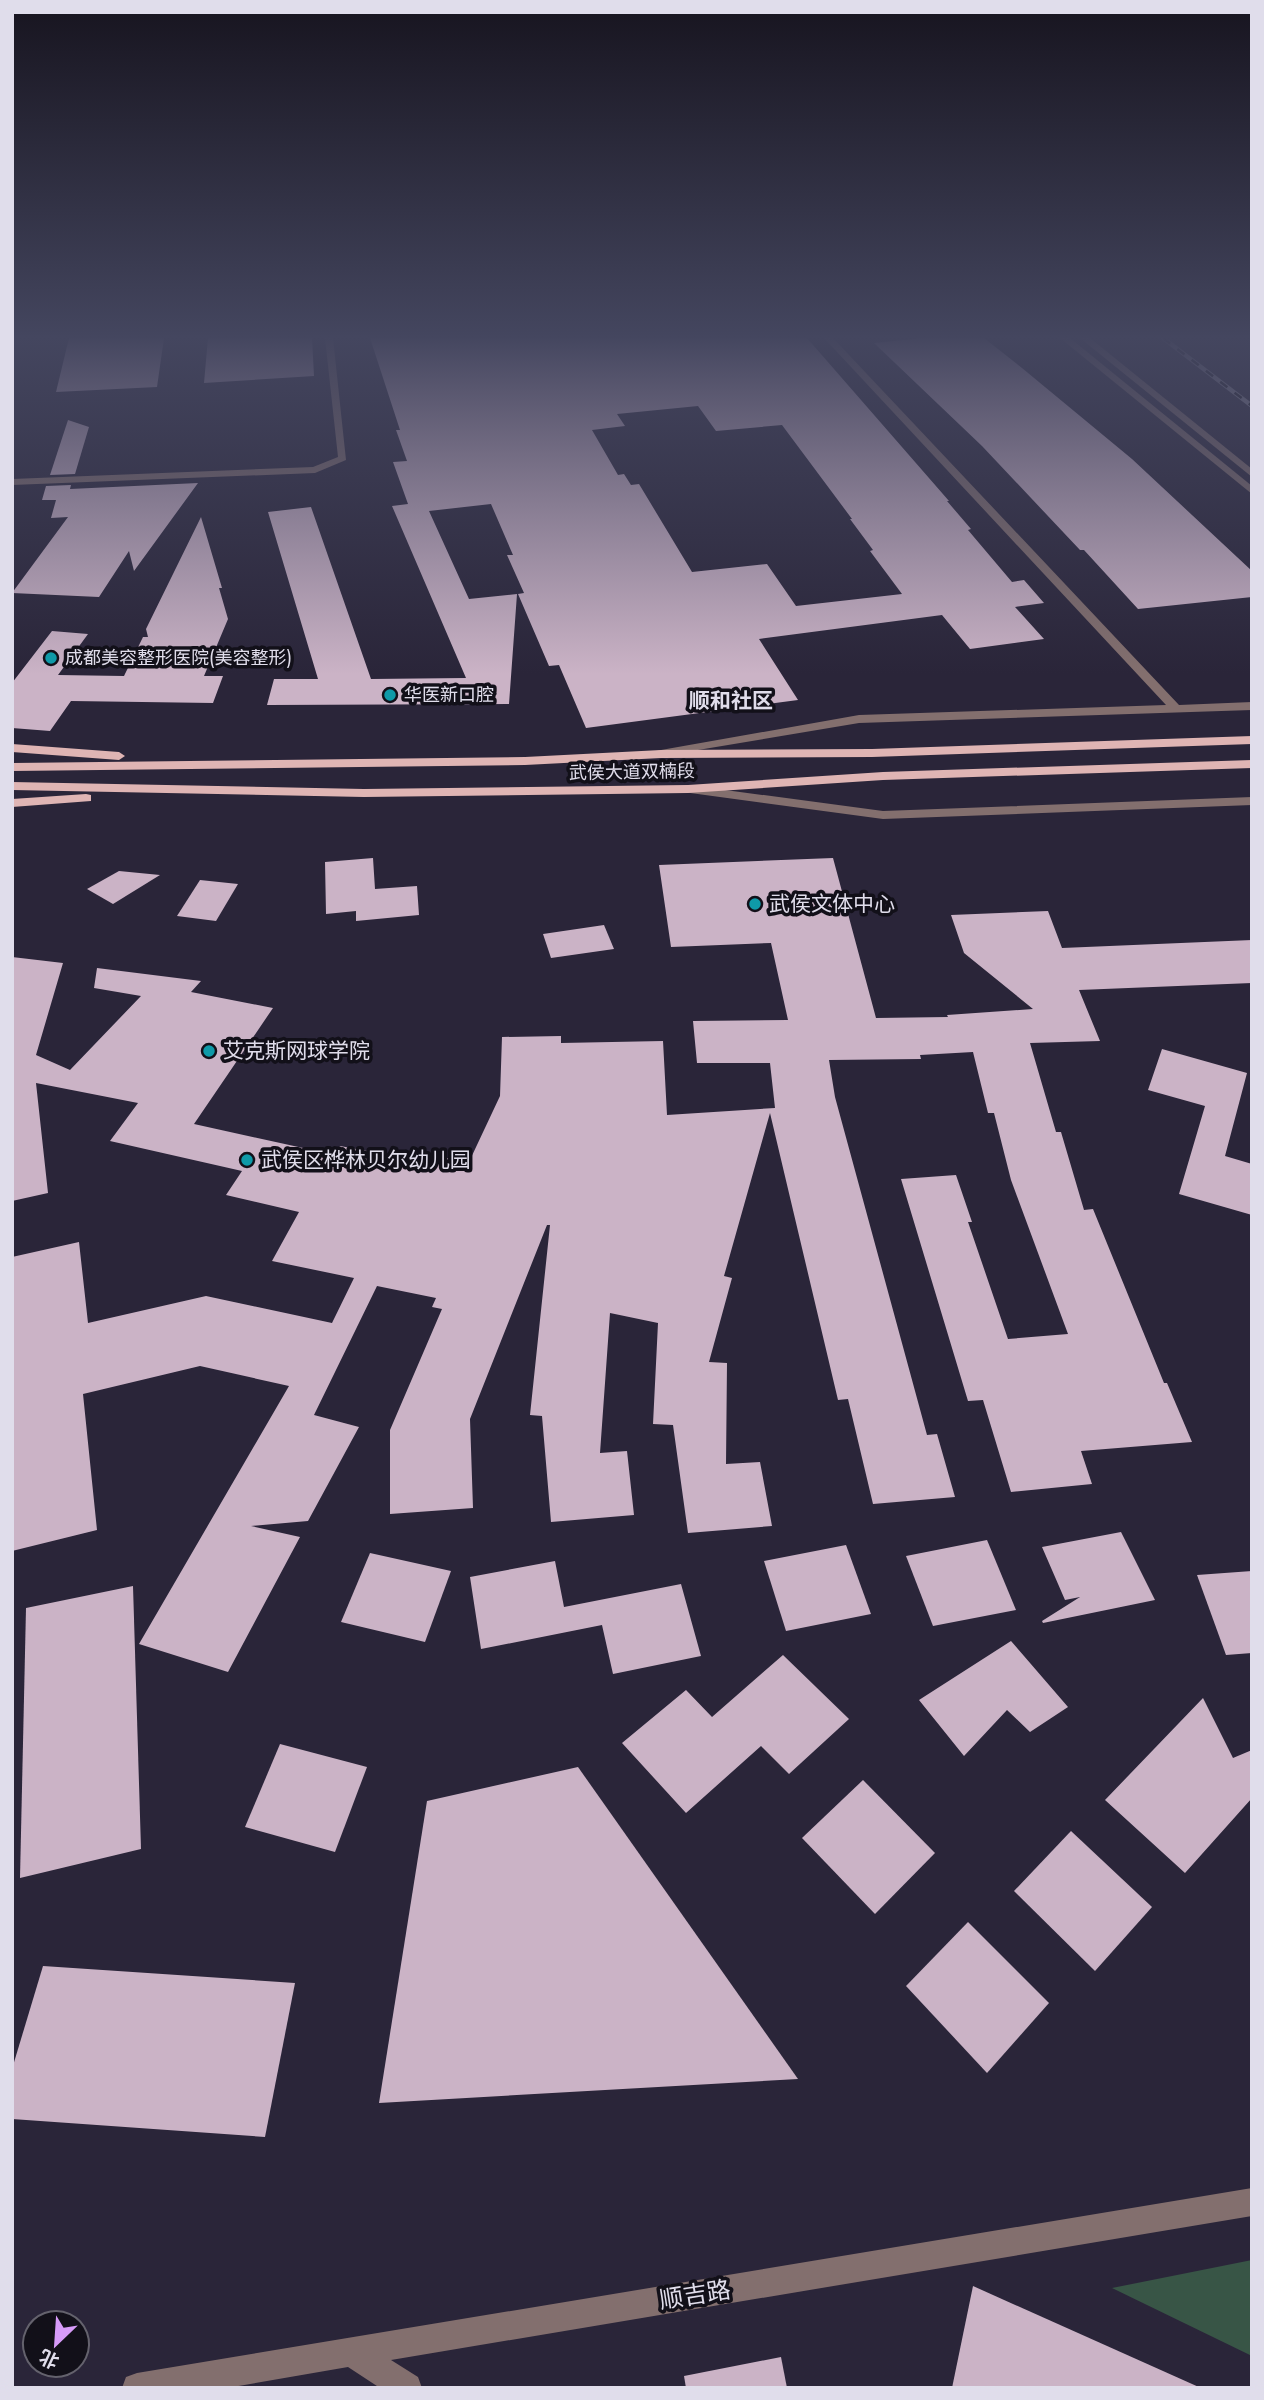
<svg xmlns="http://www.w3.org/2000/svg" width="1264" height="2400" font-family="Jost,'Noto Sans SC',sans-serif">
<style>
.green{fill:#385546}
.building{fill:#cbb3c6;fill-rule:evenodd}
.lines{fill:none;stroke-linecap:round;stroke-linejoin:round}
.minor{fill:#836f6e;fill-rule:evenodd}
.major{fill:#dfb5b4;fill-rule:evenodd}
.rail-casing{stroke:#9a96a6;stroke-width:4.5}
.rail{stroke:#121019;stroke-width:2.5;stroke-dasharray:9;stroke-linecap:butt}
.culture-dot{fill:#0f9aa8;stroke:#121019;stroke-width:2.5}
.labels{text-anchor:middle;stroke-width:7;stroke-linejoin:round;paint-order:stroke}
.far-poi-label{font-size:18px;fill:#e0ddeb;stroke:#121019;text-anchor:start}
.far-street-label{font-size:18px;fill:#e0ddeb;stroke:#121019}
.far-quarter-label{font-size:21px;font-weight:bold;fill:#e0ddeb;stroke:#121019}
.poi-label{font-size:21px;fill:#e0ddeb;stroke:#121019;text-anchor:start}
.near-street-label{font-size:24px;fill:#e0ddeb;stroke:#121019}
</style>
<rect width="100%" height="100%" fill="#2a2539"/>
<path class="green" d="M1252,2260v96l-140,-68z"/>
<g class="building">
<path d="M69,338h95l-7,49 -101,5z"/>
<path d="M208,338h104l2,38 -110,7z"/>
<path d="M370,338h437l142,163h-2l24,28 -3,1 44,52 12,-2 20,23 -29,4 29,32 -74,10 -28,-34 -183,24 39,61 -212,28 -27,-63 -10,1 -31,-72 6,-1 -17,-38h6l-22,-51 -62,7 40,88 48,-5 -8,110 -242,1 7,-26h44l-50,-167 43,-5 60,172 95,-1 -74,-172 16,-2 -15,-42 14,-1 -11,-31h4zM698,406l18,25 66,-6 70,94h-2l23,31 -3,1 32,43 -106,12 -29,-42 -75,8 -53,-88 -8,1 -7,-11 -6,1 -26,-45 33,-4 -8,-12z"/>
<path d="M923,338h61l38,30 110,91 120,112v26l-114,12 -54,-59h-4l-98,-104 -108,-103z"/>
<path d="M68,420l21,7 -14,47 -25,1z"/>
<path d="M198,483l-64,88 -5,-20 -30,46 -87,-4 56,-76 -17,1 5,-18h-14l4,-14 25,-1 -1,4z"/>
<path d="M201,517l21,71h-3l9,31 -24,57h19l-10,27 -142,-2 -21,30 -38,-3v-45l40,-52 36,3 -30,41 66,1 19,-39h5l-2,-8z"/>
<path d="M373,858l2,31 42,-3 2,29 -63,6v-10l-30,3 -1,-52z"/>
<path d="M833,858l43,160 72,-1 -1,-2 86,-6 -69,-56 -13,-38 97,-4 14,37 190,-8v43l-173,7 21,51 -70,2 26,89h5l23,78 9,-1 71,174h3l25,59 -111,9 11,33 -81,8 -28,-92 -15,1 -67,-222 55,-4 16,47h-4l40,117 60,-5 -57,-154 -17,-67h-6l-15,-61 -53,3 1,4 -92,1 6,37 92,338 10,-1 18,63 -82,7 -25,-105 -10,1 -68,-287 -46,163 8,2 -23,84 18,1 -1,101 34,-2 12,64 -84,7 -15,-108 -20,-1 5,-101 -48,-10 -10,140 27,-2 7,64 -83,7 -9,-106 -12,-1 20,-190h-3l-77,194 3,89 -83,6v-84l52,-121 -10,-2 4,-9 -59,-12 -63,129 45,12 -51,94 -57,5 49,11 -72,135 -89,-28 150,-258 -89,-20 -117,28 14,136 -85,21v-294l67,-15 9,81 118,-27 126,27 22,-45 -82,-17 27,-49 -73,-17 16,-24 -132,-30 28,-38 -102,-20 12,110 -36,8v-244l51,6 -27,92 34,15 71,-74 -47,-8 3,-20 104,13 -10,11 82,16 -79,116 141,31 5,-9 66,12 3,-7 60,11 31,-66 2,-59 59,-1v7l102,-2 4,74 108,-7 -5,-45h-73l-4,-42 95,-1 -17,-77 -100,4 -12,-82z"/>
<path d="M119,871l41,4 -47,29 -26,-15z"/>
<path d="M200,880l38,4 -22,37 -39,-5z"/>
<path d="M604,925l10,24 -63,9 -8,-24z"/>
<path d="M1162,1049l85,24 -22,83 27,8v51l-73,-21 26,-88 -57,-16z"/>
<path d="M1121,1532l34,68 -112,23 -1,-2 38,-24 -15,3 -23,-53z"/>
<path d="M987,1540l29,70 -83,16 -27,-70z"/>
<path d="M846,1545l25,69 -85,17 -22,-70z"/>
<path d="M370,1553l81,18 -26,71 -84,-20z"/>
<path d="M555,1561l9,46 117,-23 20,72 -88,18 -11,-49 -121,24 -11,-72z"/>
<path d="M1252,1571v82l-26,2 -29,-80z"/>
<path d="M133,1586l8,263 -121,29 6,-270z"/>
<path d="M1011,1641l57,66 -38,25 -23,-22 -43,46 -45,-56z"/>
<path d="M783,1655l66,64 -60,55 -28,-28 -75,67 -64,-70 64,-53 26,27z"/>
<path d="M1203,1698l30,60 19,-8v48l-67,75 -80,-73z"/>
<path d="M280,1744l87,23 -32,85 -90,-25z"/>
<path d="M578,1767l220,312 -419,24 48,-302z"/>
<path d="M863,1780l72,73 -60,61 -73,-76z"/>
<path d="M1071,1831l81,76 -57,64 -81,-80z"/>
<path d="M968,1922l81,81 -62,70 -81,-87z"/>
<path d="M43,1966l252,17 -30,154 -253,-18v-50z"/>
<path d="M973,2286l228,102h-249z"/>
<path d="M781,2357l6,31h-101l-2,-12z"/>
</g>
<g class="lines">
<g class="minor">
<path d="M325,338h8l13,122 -31,13 -303,12v-6l301,-12 25,-10z"/>
<path d="M824,338h9l346,367 73,-3v8l-393,13 -203,34v-6l5,-1 198,-35 307,-10z"/>
<path d="M1060,338h10l182,148v8z"/>
<path d="M1080,338h10l162,131v8z"/>
<path d="M688,785l195,26 369,-14v8l-369,14 -200,-27 -2,-3z"/>
<path d="M1252,2188v28l-861,144 27,17 4,11h-42l-32,-21 -121,21h-105l4,-11 11,-4z"/>
</g>
<g class="major">
<path d="M1252,736v8l-380,13 -211,1 -136,7 -513,6v-8l513,-6 136,-7 211,-1z"/>
<path d="M12,744l107,8 6,4 -6,4 -107,-8z"/>
<path d="M1252,760v8l-369,12 -195,13 -324,4 -352,-7v-8l352,7 324,-4 195,-13z"/>
<path d="M86,794l5,1v6l-79,6v-8z"/>
</g>
<g class="rail-casing">
<path id="rail" d="M1163,338l89,68"/>
</g>
<use href="#rail" class="rail"/>
</g>
<linearGradient id="sky" x2="0" y2="1"><stop stop-color="#17141f"/><stop offset="0.5" stop-color="#44465f"/><stop offset="1" stop-color="#44465f" stop-opacity="0"/></linearGradient>
<rect width="1264" height="674" fill="url(#sky)"/>
<g class="culture-dot">
<circle cx="51" cy="658" r="7"/>
<circle cx="390" cy="695" r="7"/>
<circle cx="755" cy="904" r="7"/>
<circle cx="209" cy="1051" r="7"/>
<circle cx="247" cy="1160" r="7"/>
</g>
<g class="labels">
<g class="far-poi-label">
<text x="65" y="664">成都美容整形医院(美容整形)</text>
<text x="404" y="701">华医新口腔</text>
</g>
<g class="far-street-label">
<text transform="translate(632 772) rotate(-1)" y="6">武侯大道双楠段</text>
</g>
<g class="far-quarter-label">
<text x="731" y="708">顺和社区</text>
</g>
<g class="poi-label">
<text x="769" y="911">武侯文体中心</text>
<text x="223" y="1058">艾克斯网球学院</text>
<text x="261" y="1167">武侯区桦林贝尔幼儿园</text>
</g>
<g class="near-street-label">
<text transform="translate(695 2295) rotate(-9)" y="8">顺吉路</text>
</g>
</g>
<rect width="1264" height="2400" fill="none" stroke="#e0ddeb" stroke-width="28"/>
<g transform="translate(56 2344) rotate(205)"><circle r="33" fill="#121019" stroke="#64626d" stroke-width="2"/>
<path d="M0-5L12 26L0 18L-12 26Z" fill="#d79bf9"/>
<text y="-10" font-size="19" font-weight="bold" text-anchor="middle" fill="#e0ddeb">北</text>
</g>
</svg>
